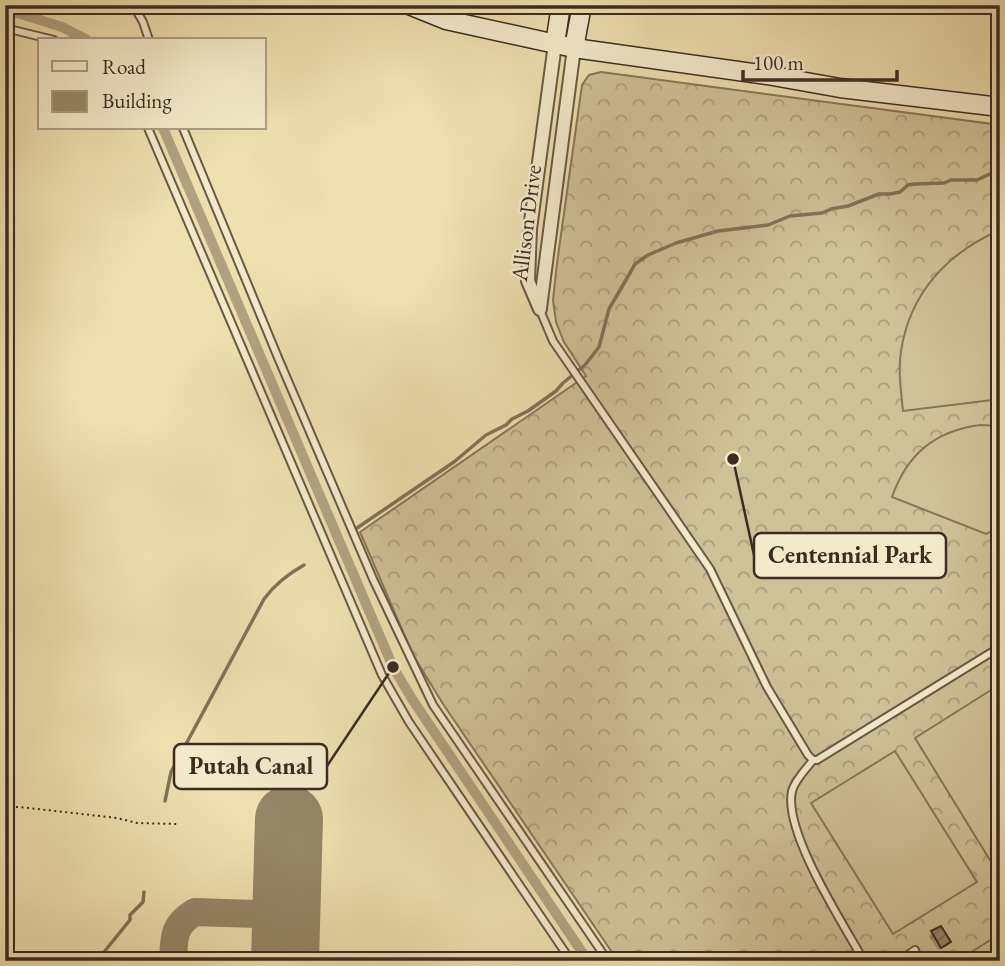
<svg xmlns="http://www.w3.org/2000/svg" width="1005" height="966" font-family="'EB Garamond',serif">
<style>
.forest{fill:url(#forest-crowns);stroke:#85775b;stroke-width:2}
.pitch{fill:#cfc196;stroke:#85775b;stroke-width:2}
.shadow{fill:#0003}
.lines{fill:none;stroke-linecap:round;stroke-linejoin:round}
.stream{stroke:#817358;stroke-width:3.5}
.canal{stroke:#b0a27e;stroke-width:10}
.taxiway{stroke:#948667;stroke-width:28}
.runway{stroke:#948667;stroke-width:68}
.building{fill:url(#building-hatch);stroke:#3b2d20;stroke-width:2}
.lane-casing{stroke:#685a44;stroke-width:10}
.street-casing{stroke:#685a44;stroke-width:16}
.secondary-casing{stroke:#3b2d20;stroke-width:21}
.path{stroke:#3b2d20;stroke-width:2;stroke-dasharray:2 3.5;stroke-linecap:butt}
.lane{stroke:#f3eaca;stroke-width:6}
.street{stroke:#f3eaca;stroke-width:12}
.secondary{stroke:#f3eaca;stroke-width:18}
.labels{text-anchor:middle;stroke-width:5;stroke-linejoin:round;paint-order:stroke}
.street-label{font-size:23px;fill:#3b2d20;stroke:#f3eaca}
.leader{fill:none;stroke:#3b2d20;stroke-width:2.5}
.callout-dot{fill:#3b2d20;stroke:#f3eaca;stroke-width:2.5}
.callout{fill:#f3eaca;stroke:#3b2d20;stroke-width:2.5}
.callout-label{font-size:24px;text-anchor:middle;font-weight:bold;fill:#3b2d20}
</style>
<defs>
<pattern id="forest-crowns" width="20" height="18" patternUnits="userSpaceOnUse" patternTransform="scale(1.75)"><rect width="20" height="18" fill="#cfc196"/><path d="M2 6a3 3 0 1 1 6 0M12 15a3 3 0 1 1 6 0" fill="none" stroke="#a99d7a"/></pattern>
<pattern id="building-hatch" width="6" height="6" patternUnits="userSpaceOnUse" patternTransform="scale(1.75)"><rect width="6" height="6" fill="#988a6a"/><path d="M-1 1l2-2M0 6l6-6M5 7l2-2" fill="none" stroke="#7d7157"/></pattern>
</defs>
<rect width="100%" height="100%" fill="#eddfae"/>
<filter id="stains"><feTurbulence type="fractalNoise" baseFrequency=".00286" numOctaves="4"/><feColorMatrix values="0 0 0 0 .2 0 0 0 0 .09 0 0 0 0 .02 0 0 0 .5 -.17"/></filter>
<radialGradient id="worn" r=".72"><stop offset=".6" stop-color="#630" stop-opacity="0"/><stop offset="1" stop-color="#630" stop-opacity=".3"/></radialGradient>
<path class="forest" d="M601,72l399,53v836h-382l-175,-257 -30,-49 -53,-123 226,-156 -22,-34 -8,-20 -3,-22 4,-37 25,-178 7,-10z"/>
<g class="pitch">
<path d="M1000,230v169l-97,12c-2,-19 -5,-40 -2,-60 9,-58 46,-98 99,-121z"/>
<path d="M980,425l20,1v91l-5,13 -9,4 -94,-37c15,-43 43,-66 88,-72z"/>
<path d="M999,685l1,182 -4,3 -81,-132z"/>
<path d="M895,751l82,131 -84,52 -82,-131z"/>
<path d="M1000,934v27h-43z"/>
</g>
<path class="shadow" d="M932,933l14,12 -8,5 -9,-14z"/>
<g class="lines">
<g class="stream">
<path d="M357,528l97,-66 32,-27 20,-10 6,-6 16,-8 28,-20 7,-8 22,-18 14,-18 10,-38 21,-36 5,-9 13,-9 28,-12 42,-12 50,-6 22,-9 32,-3 9,-4 17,-3 31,-12h11l10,-2 8,-7 7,-1 29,-1 7,-3h26l19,-9h4"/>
<path d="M165,801l6,-29 93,-173c11,-15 24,-25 40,-34"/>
<path d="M100,961v-4l30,-37v-5l13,-13 1,-10"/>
</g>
<g class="canal">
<path d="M5,9l57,18 25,13"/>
<path d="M163,128l230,539 19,32 176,262"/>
</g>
<path class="taxiway" d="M173,961c1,-24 0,-36 22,-49l91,3"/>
<path class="runway" d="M285,961l4,-142"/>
</g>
<path class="building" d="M941,926l10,16 -10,6 -10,-17z"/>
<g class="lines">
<g class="lane-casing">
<g id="lane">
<path d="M133,5l10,17 6,18"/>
<path d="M5,28l49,12"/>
<path d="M148,128l234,547 27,47 162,239"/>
<path d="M183,128l96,232 94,219 60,126 175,256"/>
<path d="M540,310l13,31 157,228 57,118 41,68 5,5h4l8,-5 175,-108"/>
<path d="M813,760c-7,9 -18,20 -21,31 -9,41 52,134 72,170"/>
<path d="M899,961l16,-11"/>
</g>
</g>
<g class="street-casing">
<g id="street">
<path d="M540,308l34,-260"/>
<path d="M540,309l-12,-28 2,-52 25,-185"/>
</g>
</g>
<g class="secondary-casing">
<g id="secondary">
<path d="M409,5l37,15 128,28 193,27 73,13 160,19"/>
<path d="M555,44l6,-39"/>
<path d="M574,48l8,-43"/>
</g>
</g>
<path class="path" d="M5,807h15l97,11 20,5 40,1"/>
<use href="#lane" class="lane"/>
<use href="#street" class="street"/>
<use href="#secondary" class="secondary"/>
</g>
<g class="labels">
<g class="street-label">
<text transform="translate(526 223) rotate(-83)" y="8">Allison Drive</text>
</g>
</g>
<path class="leader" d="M733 459L754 555M393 667L327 766"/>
<g class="callout-dot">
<circle cx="733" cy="459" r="7"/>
<circle cx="393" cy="667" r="7"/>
</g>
<g class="callout">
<rect x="754" y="533" width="192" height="45" rx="7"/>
<rect x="174" y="744" width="153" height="45" rx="7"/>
</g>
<g class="callout-label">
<text x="850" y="563">Centennial Park</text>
<text x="251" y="774">Putah Canal</text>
</g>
<rect width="1005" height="966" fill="none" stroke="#eddfae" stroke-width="28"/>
<rect x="7" y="7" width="991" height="952" fill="none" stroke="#3b2d20" stroke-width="3.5"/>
<rect x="14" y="14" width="977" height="938" fill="none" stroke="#3b2d20" stroke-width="2"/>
<rect x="38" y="38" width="228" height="91" fill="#f3eaca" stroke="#a99e86" stroke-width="2"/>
<rect x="52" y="61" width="35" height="10" fill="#f3eaca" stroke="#a99e86" stroke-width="2"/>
<text x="102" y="74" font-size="21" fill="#3b2d20">Road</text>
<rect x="52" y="91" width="35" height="21" fill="#988a6a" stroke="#a99e86" stroke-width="2"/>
<text x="102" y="108" font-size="21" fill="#3b2d20">Building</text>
<path d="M743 70v10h154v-10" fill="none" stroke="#3b2d20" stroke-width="3.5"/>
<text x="753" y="70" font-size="21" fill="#3b2d20" stroke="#f3eaca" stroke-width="5" paint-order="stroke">100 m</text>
<rect width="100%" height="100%" filter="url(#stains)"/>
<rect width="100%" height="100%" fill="url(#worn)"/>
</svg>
